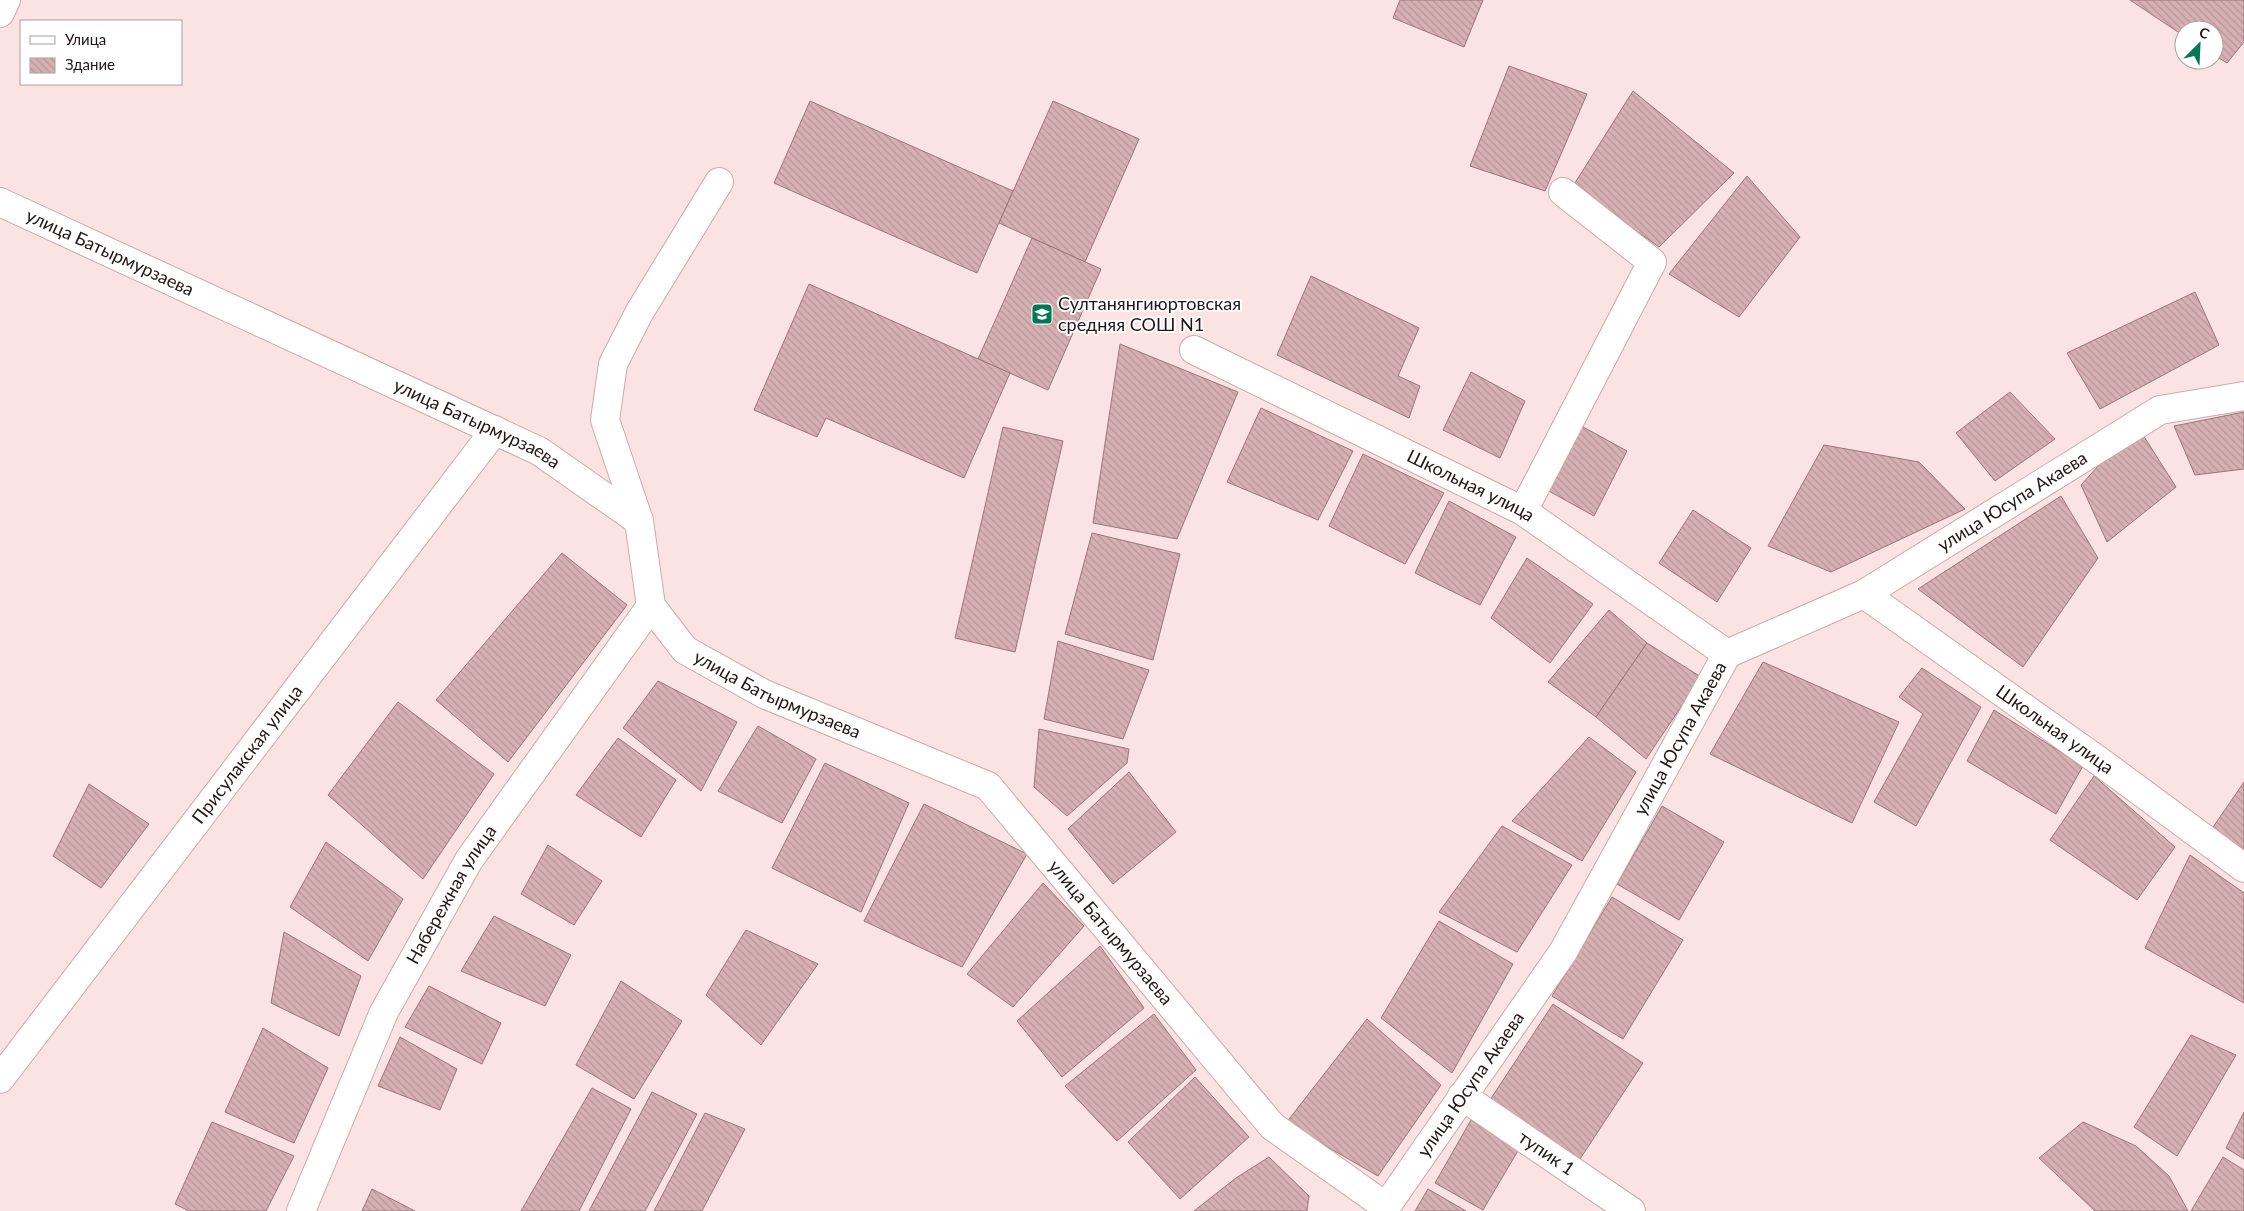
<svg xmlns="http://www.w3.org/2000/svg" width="2244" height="1211" font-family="Lato,sans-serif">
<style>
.building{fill:url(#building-back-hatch);stroke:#9a7678}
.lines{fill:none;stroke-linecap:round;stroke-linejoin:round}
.minor-casing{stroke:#cfa8aa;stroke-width:30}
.minor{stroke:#fff;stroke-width:28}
.labels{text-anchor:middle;stroke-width:4;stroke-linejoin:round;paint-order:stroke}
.street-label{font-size:18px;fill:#221516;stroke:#fff}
.poi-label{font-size:18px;fill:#221516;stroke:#fff;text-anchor:start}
</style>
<defs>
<pattern id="building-back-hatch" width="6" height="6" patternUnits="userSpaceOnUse" patternTransform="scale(1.25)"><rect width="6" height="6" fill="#d6b0b2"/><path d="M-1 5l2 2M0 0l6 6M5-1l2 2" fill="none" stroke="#b79698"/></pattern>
</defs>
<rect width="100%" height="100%" fill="#fbe2e3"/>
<g class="building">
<path d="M1400,0h83l-19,47 -71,-29z"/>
<path d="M2130,0h114v42l-17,21 -13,-8v-25h-30v6z"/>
<path d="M1509,66l78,28 -42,97 -75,-25z"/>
<path d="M1633,91l101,82 -75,74 -86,-61z"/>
<path d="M810,101l203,90 -36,82 -203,-90z"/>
<path d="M1053,101l86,38 -54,123 -86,-39z"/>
<path d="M1747,176l53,61 -61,80 -70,-43z"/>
<path d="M1032,238l69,31 -53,121 -70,-31z"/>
<path d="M1311,276l108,52 -21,48 22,10 -11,32 -132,-63z"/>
<path d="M809,284l201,89 -46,105 -138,-60 -9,19 -63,-27z"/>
<path d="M2195,292l24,53 -119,64 -33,-56z"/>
<path d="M1120,344l118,48 -61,147 -84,-16z"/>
<path d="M1471,372l54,29 -25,57 -57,-28z"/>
<path d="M2010,392l45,47 -60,42 -39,-48z"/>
<path d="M1261,408l92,43 -35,69 -91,-38z"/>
<path d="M2244,412v57l-49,6 -21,-49z"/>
<path d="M1574,422l53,29 -33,65 -56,-31z"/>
<path d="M2136,424l40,63 -69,55 -26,-57z"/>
<path d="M1003,427l60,14 -48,211 -60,-14z"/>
<path d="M1824,445l95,17 46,47 -134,63 -63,-26z"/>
<path d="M1363,454l81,39 -39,71 -76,-38z"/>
<path d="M2061,496l37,62 -75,109 -105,-78z"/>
<path d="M1449,501l67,36 -36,68 -65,-32z"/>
<path d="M1693,510l58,38 -34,54 -58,-39z"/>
<path d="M1092,533l88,21 -27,106 -88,-26z"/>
<path d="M562,553l65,52 -119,157 -72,-62z"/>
<path d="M1527,558l66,46 -43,59 -59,-45z"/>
<path d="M1609,610l38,33 -51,74 -48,-35z"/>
<path d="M1058,641l91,29 -26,69 -79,-20z"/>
<path d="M1647,643l54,34 -55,82 -50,-42z"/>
<path d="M1763,662l136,60 -47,101 -142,-69z"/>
<path d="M1922,668l59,39 -65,119 -42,-24 49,-88 -24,-17z"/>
<path d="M658,681l79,41 -36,69 -78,-63z"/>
<path d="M398,702l96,72 -71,105 -95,-84z"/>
<path d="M1994,710l89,56 -27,48 -89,-53z"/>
<path d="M758,726l58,33 -34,64 -64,-32z"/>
<path d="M1039,729l90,20 -2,14 -60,53 -33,-29z"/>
<path d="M1589,737l47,35 -54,89 -70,-40z"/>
<path d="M618,738l58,42 -35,57 -65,-42z"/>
<path d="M825,763l84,40 -48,109 -89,-44z"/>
<path d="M1129,772l47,60 -63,52 -45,-55z"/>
<path d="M2094,776l81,71 -38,53 -87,-60z"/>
<path d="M2244,782v71l-33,-23z"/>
<path d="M89,784l60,40 -48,64 -48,-32z"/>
<path d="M924,804l103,50 -65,113 -98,-46z"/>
<path d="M1662,806l62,36 -45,78 -62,-36z"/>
<path d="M1502,826l70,39 -55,87 -78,-40z"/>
<path d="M326,842l77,57 -35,62 -78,-54z"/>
<path d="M548,845l54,36 -28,44 -53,-31z"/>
<path d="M2190,855l54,38v110l-99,-55z"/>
<path d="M1043,883l41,43 -71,81 -46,-33z"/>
<path d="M1612,897l71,43 -60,99 -71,-43z"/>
<path d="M494,916l77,39 -26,51 -84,-35z"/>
<path d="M1439,921l74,43 -61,109 -71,-55z"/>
<path d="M746,930l72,34 -57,81 -55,-50z"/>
<path d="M284,932l77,44 -22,60 -68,-33z"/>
<path d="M1100,946l44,62 -82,69 -45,-56z"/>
<path d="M621,981l61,40 -48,78 -58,-34z"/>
<path d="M429,986l72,37 -19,41 -77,-37z"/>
<path d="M1553,1004l90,59 -63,96 -90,-59z"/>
<path d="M1154,1014l42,56 -79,71 -52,-55z"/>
<path d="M1367,1019l74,66 -63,91 -92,-53z"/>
<path d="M263,1028l65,40 -34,75 -69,-31z"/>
<path d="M2191,1035l45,20 -59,101 -43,-29z"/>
<path d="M400,1037l57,32 -17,41 -62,-24z"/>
<path d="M1195,1077l54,60 -69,62 -52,-57z"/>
<path d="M592,1088l39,21 -52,102h-58z"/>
<path d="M652,1092l45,22 -52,97h-56z"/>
<path d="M2244,1112v47l-18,-11z"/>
<path d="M705,1113l40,16 -43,82h-48z"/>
<path d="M1471,1120l48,29 -36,61 -48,-27z"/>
<path d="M212,1122l82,34 -28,55h-77l-14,-7z"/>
<path d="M2083,1122l53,24 33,30 19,35h-93l-56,-53z"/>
<path d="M1269,1157l40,39 -2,15h-113l42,-33z"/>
<path d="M2223,1157l21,13v41h-53z"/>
<path d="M372,1189l43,22h-53z"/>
<path d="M1428,1189l38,22h-51z"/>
</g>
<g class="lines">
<g class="minor-casing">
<g id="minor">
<path d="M0,13l6,-13"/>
<path id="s1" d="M0,202l539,249 100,70 12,85 34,44 79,44 224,92 284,340 113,80"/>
<path id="s2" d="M1194,350l329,161 204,143"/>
<path d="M1523,511l129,-249 -89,-70"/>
<path d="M639,521l-34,-101 8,-56 26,-51 80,-131"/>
<path id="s3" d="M1864,594l242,172 138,102"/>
<path id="s4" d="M0,1079l495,-649"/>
<path id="s5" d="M1462,1096l169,115"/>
<path id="s6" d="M301,1211l83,-199 85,-152 182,-254"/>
<path id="s7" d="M1383,1211l180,-259 164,-298 137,-60 296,-184 84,-14"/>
</g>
</g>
<use href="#minor" class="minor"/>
</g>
<defs>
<g id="school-square" transform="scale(1.125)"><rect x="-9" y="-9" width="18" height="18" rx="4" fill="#007855" stroke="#fff"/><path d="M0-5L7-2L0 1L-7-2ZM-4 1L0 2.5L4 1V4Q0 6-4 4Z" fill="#fff"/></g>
</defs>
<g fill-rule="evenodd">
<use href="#school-square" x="1042" y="314"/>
</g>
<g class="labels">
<g class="street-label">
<text dy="6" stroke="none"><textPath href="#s1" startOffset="121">улица Батырмурзаева</textPath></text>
<text dy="6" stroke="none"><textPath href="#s1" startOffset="526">улица Батырмурзаева</textPath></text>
<text dy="6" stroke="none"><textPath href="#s2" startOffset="308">Школьная улица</textPath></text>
<text dy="6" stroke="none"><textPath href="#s7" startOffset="980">улица Юсупа Акаева</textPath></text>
<text dy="6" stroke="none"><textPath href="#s1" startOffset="960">улица Батырмурзаева</textPath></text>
<text dy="6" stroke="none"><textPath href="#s3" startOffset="234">Школьная улица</textPath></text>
<text dy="6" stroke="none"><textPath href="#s7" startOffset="559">улица Юсупа Акаева</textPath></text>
<text dy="6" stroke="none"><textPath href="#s4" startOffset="408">Присулакская улица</textPath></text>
<text dy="6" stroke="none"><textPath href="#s6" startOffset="351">Набережная улица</textPath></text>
<text dy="6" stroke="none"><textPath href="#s1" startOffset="1381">улица Батырмурзаева</textPath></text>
<text dy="6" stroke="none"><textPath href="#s7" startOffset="154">улица Юсупа Акаева</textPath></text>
<text dy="6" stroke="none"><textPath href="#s5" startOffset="102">тупик 1</textPath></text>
</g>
<g class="poi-label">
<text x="1058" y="310">Султанянгиюртовская<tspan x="1058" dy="21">средняя СОШ N1</tspan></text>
</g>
</g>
<rect x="20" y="20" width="162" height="65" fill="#ffffff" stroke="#a7a1a2"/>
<rect x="30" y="36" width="25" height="8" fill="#ffffff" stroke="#a7a1a2"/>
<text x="65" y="45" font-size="15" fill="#221516">Улица</text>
<rect x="30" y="58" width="25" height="15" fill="url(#building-back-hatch)" stroke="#a7a1a2"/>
<text x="65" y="70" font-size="15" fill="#221516">Здание</text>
<g transform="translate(2199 45) rotate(24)"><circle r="24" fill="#ffffff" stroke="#a7a1a2"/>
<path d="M0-4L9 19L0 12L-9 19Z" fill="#007855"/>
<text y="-8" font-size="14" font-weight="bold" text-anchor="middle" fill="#221516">С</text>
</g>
</svg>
